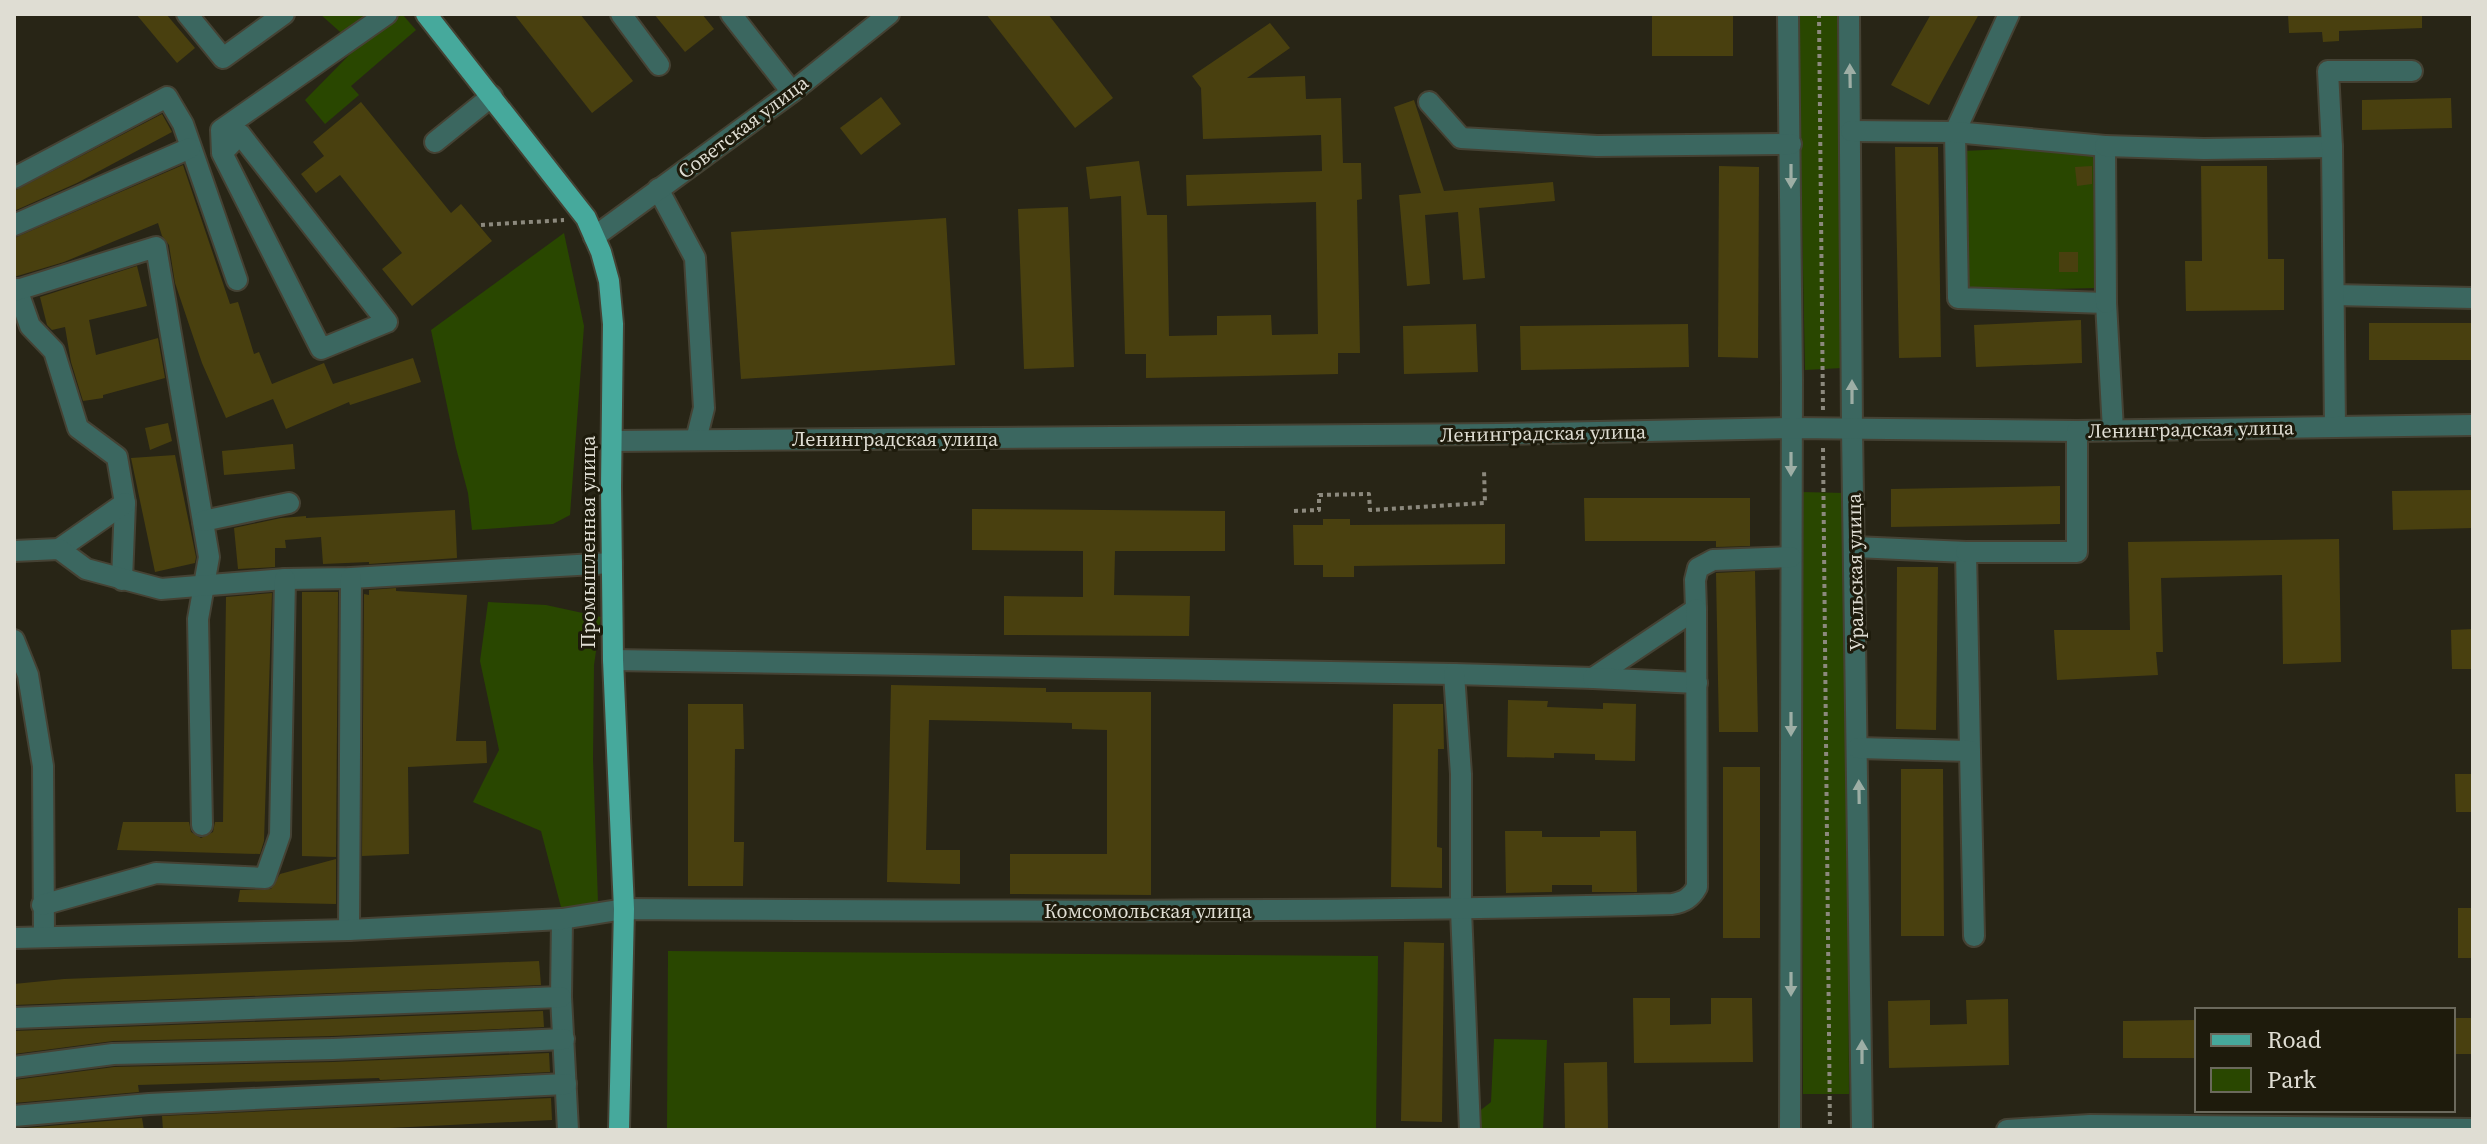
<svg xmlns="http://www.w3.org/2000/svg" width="2487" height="1144" font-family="'Source Serif 4',serif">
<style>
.green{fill:#294700}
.building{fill:#49400f}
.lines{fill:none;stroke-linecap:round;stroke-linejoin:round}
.minor-casing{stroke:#454234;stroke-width:24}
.major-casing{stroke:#454234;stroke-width:24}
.path{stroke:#8c897d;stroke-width:4;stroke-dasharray:4 4;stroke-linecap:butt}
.minor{stroke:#3b6760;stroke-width:20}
.major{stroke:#46a99c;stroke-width:20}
.oneway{fill:#9daea5}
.labels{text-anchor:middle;stroke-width:6;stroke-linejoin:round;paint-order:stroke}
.street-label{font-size:20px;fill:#dfddd3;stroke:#1e1b0c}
</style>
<rect width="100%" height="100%" fill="#282516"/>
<g class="green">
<path d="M320,14h82l14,16 -65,56 8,9 -34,29 -20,-24 52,-53z"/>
<path d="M1798,14h39l5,354 -37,2z"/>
<path d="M2095,145l1,143 -133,3v-140z"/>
<path d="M564,233l20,93 -14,189 -17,9 -81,6 -4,-37 -12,-45 -25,-118z"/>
<path d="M1801,492l45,1 3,601h-46z"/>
<path d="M488,602l58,3 55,12 -7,48 -1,94 5,143 -36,9 -21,-80 -68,-29 26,-52 -19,-89z"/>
<path d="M668,951l710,5 -2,174h-709z"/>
<path d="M1494,1039l53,1 -4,90h-66v-17l14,-11z"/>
</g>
<g class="building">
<path d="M136,14h30l29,34 -18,15z"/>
<path d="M514,14h66l53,67 -41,32z"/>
<path d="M654,14h48l12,15 -29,23z"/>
<path d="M986,14h62l65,84 -38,30z"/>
<rect x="1652" y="14" width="81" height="42"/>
<path d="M1931,14h48l-50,91 -38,-20z"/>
<path d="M2288,14h134v14l-83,3v10l-16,1 -1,-10 -33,1z"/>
<path d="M1270,23l20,25 -43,30 58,-2 1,23 35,-1 2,65h18l1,36 -5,1 3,153h-22v21l-192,4v-24h-21l-4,-158 -31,3 -4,-32 53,-6 8,54h20l2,121 48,-1v-19l54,-1 1,20 46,-1 -2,-132 -129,4 -1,-31 136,-4 -1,-36 -118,4 -2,-51 -9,-12z"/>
<path d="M881,97l20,27 -40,31 -21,-27z"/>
<path d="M2451,98l1,30 -90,2v-30z"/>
<path d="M1414,100l30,91 109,-9 2,19 -76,7 6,70 -22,2 -5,-68 -33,3 5,69 -23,2 -8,-91 22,-2 -27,-86z"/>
<path d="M361,102l90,111 10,-9 31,37 -80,65 -30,-37 20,-16 -62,-78 -24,18 -15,-19 23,-18 -11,-14z"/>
<path d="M162,114l10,18 -95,51 -63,28v-20z"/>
<path d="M1895,147h43l3,210 -42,1z"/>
<path d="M183,165l47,139 8,-2 16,52 5,-2 13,32 52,-21 9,21 80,-26 8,24 -71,23 -1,-3 -63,27 -13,-30 -47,19 -24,-55 -27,-80 -6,-38 -7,-9 -4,-13 -94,39 -50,15v-39z"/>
<path d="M1719,166l40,1 -1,191 -40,-1z"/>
<path d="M2092,166v18l-15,2 -2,-19z"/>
<path d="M2201,166h66l1,93h16v51l-98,1 -1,-50h17z"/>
<path d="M1068,207l6,160 -50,2 -6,-160z"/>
<path d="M946,218l9,147 -214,14 -10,-147z"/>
<rect x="2059" y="252" width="19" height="20"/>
<path d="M137,266l10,40 -58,14 7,35 62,-17 7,40 -62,17v3l-20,3 -12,-39 -6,-35 -13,3 -5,-5 -7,-28z"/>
<path d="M2081,320l1,43 -106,4 -2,-42z"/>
<rect x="2369" y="323" width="104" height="37"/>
<path d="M1476,324l2,48 -74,2 -1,-48z"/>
<path d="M1688,324l1,43 -168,3 -1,-44z"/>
<path d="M168,423l4,18 -22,9 -5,-22z"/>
<path d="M293,444l2,25 -71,6 -2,-24z"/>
<path d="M175,455l21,102 -1,6 -40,9 -24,-114z"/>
<path d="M2060,486v38l-169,3v-38z"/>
<path d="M2473,490v38l-80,2 -1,-39z"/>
<path d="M1584,498h166v48l-34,1v-6h-131z"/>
<path d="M972,509l253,2v40h-110l-1,44 76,1 -1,40 -185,-1v-39l79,1v-46l-111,-1z"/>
<path d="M455,510l2,48 -88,6v-2l-46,2 -2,-27 -36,3 1,8h-11v19l-37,2 -4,-41 47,-10 25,-2v2z"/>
<path d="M1323,519h27v6l155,-1v40l-151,2v11h-31v-12h-29l-1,-40h30z"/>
<path d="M2339,539l2,123 -58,2 -1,-89 -121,3 2,74h-7l2,23 -101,5 -3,-50h76l-2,-88z"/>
<path d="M1897,567h41l-2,163 -40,-1z"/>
<path d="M1755,571l3,161h-39l-3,-159z"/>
<path d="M396,588v3l71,4 -11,146h30l1,22 -79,4 1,87 -47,2 2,-262 5,1v-5z"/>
<path d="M302,592h36l-2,265 -34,-1z"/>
<path d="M272,593l-8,248 -4,13 -143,-4 6,-28h66l2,10 10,6 12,-6 2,-10h8l3,-225z"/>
<path d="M2473,629v40h-21l-1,-39z"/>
<path d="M891,685l155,3v4h105v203l-141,-1v-40h97v-124l-35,-1v-6l-143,-3 -3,130h34v34l-73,-2z"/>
<path d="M1508,700l40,1 -1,6 56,2v-6l33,1 -1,57 -40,-1v-6l-41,-1v5l-47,-1z"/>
<path d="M688,704h55l1,45h-9l-1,93h10l-1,44h-55z"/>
<path d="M1393,704h50l1,45h-6l-1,98 5,1v40l-51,-1z"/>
<rect x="1723" y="767" width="37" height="171"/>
<path d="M1901,769h42l1,167h-43z"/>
<path d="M2455,774h18v38h-17z"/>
<path d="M1505,831h37v6h58v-6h36l1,61h-45v-7h-40v7l-46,1z"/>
<path d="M336,859v45l-98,-2 2,-12 31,-1 9,-15z"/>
<rect x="2458" y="908" width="15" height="50"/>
<path d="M1404,942l40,1 -2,179 -41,-1z"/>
<path d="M539,961l2,24 -527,20v-21l50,-5z"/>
<path d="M1633,998h37v27l41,-1v-26h41l1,64 -119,1z"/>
<path d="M2008,999l1,66 -120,3 -1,-67 42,-1v25l37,-1 -1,-24z"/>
<path d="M543,1011l1,16 -211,9 -220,5 -99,13v-23z"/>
<rect x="2453" y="1018" width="20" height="36"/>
<path d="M2197,1020v38h-74v-37z"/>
<path d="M549,1053l1,19 -170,8 -1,-2 -241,7 1,7 -125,11v-23l100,-13 219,-5z"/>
<path d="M1607,1062l1,68h-43l-1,-67z"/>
<path d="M551,1098l1,22 -202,10h-187l-1,-14z"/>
<path d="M142,1118l2,12h-130v-1z"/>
</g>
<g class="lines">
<g class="minor-casing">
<g id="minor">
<path d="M187,14l36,44 61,-44"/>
<path d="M621,14l38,51"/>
<path d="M731,14l61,78"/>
<path d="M1788,14l4,366 -2,750"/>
<path d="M1849,14l3,415 10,701"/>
<path d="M2009,14l-54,118 3,166 148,5 7,127"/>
<path d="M1429,102l32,36 136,8 194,-2"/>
<path d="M1851,131l104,1 150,14 1,157"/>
<path d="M435,142l57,-46"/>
<path d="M2105,146l99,3 128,-2"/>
<path d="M222,153l18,-19 147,188 -66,27 -99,-196 -1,-23 166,-116"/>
<path d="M14,178l153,-81 16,27 54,156"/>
<path d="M658,189l37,69 9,150 -8,32"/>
<path d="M14,225l176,-77"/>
<path d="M594,237l198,-145 97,-78"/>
<path d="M17,289l13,37 24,25 24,77 39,29 8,46 -3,77"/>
<path d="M14,291l142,-44 53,310 -11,62 4,206"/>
<path d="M2334,295l139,3"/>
<path d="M2335,427l-3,-280 -4,-76h84"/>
<path d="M612,441l887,-7 293,-6 285,3 396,-6"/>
<path d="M203,521l86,-18"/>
<path d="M1855,547l111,5 4,199"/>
<path d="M59,549l66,-46"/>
<path d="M14,551l45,-2 27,20 75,20 124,-10 66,-1 261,-15"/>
<path d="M1966,552h111v-121"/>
<path d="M14,640l14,35 15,91 1,170"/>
<path d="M613,660l841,14 139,4 103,-69 -1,-29 3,-12 15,-8 78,-3"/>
<path d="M1454,674l7,100v136l9,220"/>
<path d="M1593,678l104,5"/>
<path d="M1858,748l112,3 4,185"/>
<path d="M42,905l114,-32 109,5 15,-43 5,-256"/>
<path d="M562,919l-1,78 7,133"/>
<path d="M349,930l2,-352"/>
<path d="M14,938l335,-8 213,-11 62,-10c349,2 698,4 1048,-5 12,-2 19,-6 25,-17l-1,-278"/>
<path d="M14,1018l547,-21"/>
<path d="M14,1067l99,-13 220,-5 231,-10"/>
<path d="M14,1116l135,-12 417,-20"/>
<path d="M2007,1130l83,-5 383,4"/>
</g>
</g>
<g class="major-casing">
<path id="major" d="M426,14l160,204 15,34 8,29 4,43 -2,163 2,173 11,249 -5,221"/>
</g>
<g class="path">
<path d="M1819,14l4,398"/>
<path d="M481,225l83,-5"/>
<path d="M1823,448l7,682"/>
<path d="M1294,511l25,-1v-15l50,-1 1,16 115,-7 -1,-33"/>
</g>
<use href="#minor" class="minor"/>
<use href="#major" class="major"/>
</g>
<defs><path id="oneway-solid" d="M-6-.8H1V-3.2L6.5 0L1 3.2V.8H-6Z" transform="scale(2)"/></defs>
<g class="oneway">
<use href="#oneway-solid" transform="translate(1850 76) rotate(-91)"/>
<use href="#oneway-solid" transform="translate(1791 176) rotate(90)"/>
<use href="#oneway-solid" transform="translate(1852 392) rotate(-90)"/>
<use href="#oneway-solid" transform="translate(1791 464) rotate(90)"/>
<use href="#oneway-solid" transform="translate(1791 724) rotate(90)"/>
<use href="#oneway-solid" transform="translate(1859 792) rotate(-91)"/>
<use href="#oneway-solid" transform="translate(1791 984) rotate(90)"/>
<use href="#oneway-solid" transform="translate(1862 1052) rotate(-90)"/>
</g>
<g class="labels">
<g class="street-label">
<text transform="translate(743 127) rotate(-37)" y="7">Советская улица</text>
<text transform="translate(2191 429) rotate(-1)" y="7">Ленинградская улица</text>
<text transform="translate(1543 433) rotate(-1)" y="7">Ленинградская улица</text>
<text x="895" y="446">Ленинградская улица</text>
<text transform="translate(588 542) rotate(-90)" y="7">Промышленная улица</text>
<text transform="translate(1855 572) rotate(-91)" y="7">Уральская улица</text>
<text x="1148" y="918">Комсомольская улица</text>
</g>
</g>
<rect width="2487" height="1144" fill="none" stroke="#dfddd3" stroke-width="32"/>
<rect x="2195" y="1008" width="260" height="104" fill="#1e1b0c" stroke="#6b695c" stroke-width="2"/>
<rect x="2211" y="1034" width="40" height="12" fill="#46a99c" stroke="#6b695c" stroke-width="2"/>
<text x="2267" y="1048" font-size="24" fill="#dfddd3">Road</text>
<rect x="2211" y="1068" width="40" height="24" fill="#294700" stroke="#6b695c" stroke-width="2"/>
<text x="2267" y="1088" font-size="24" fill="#dfddd3">Park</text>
</svg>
